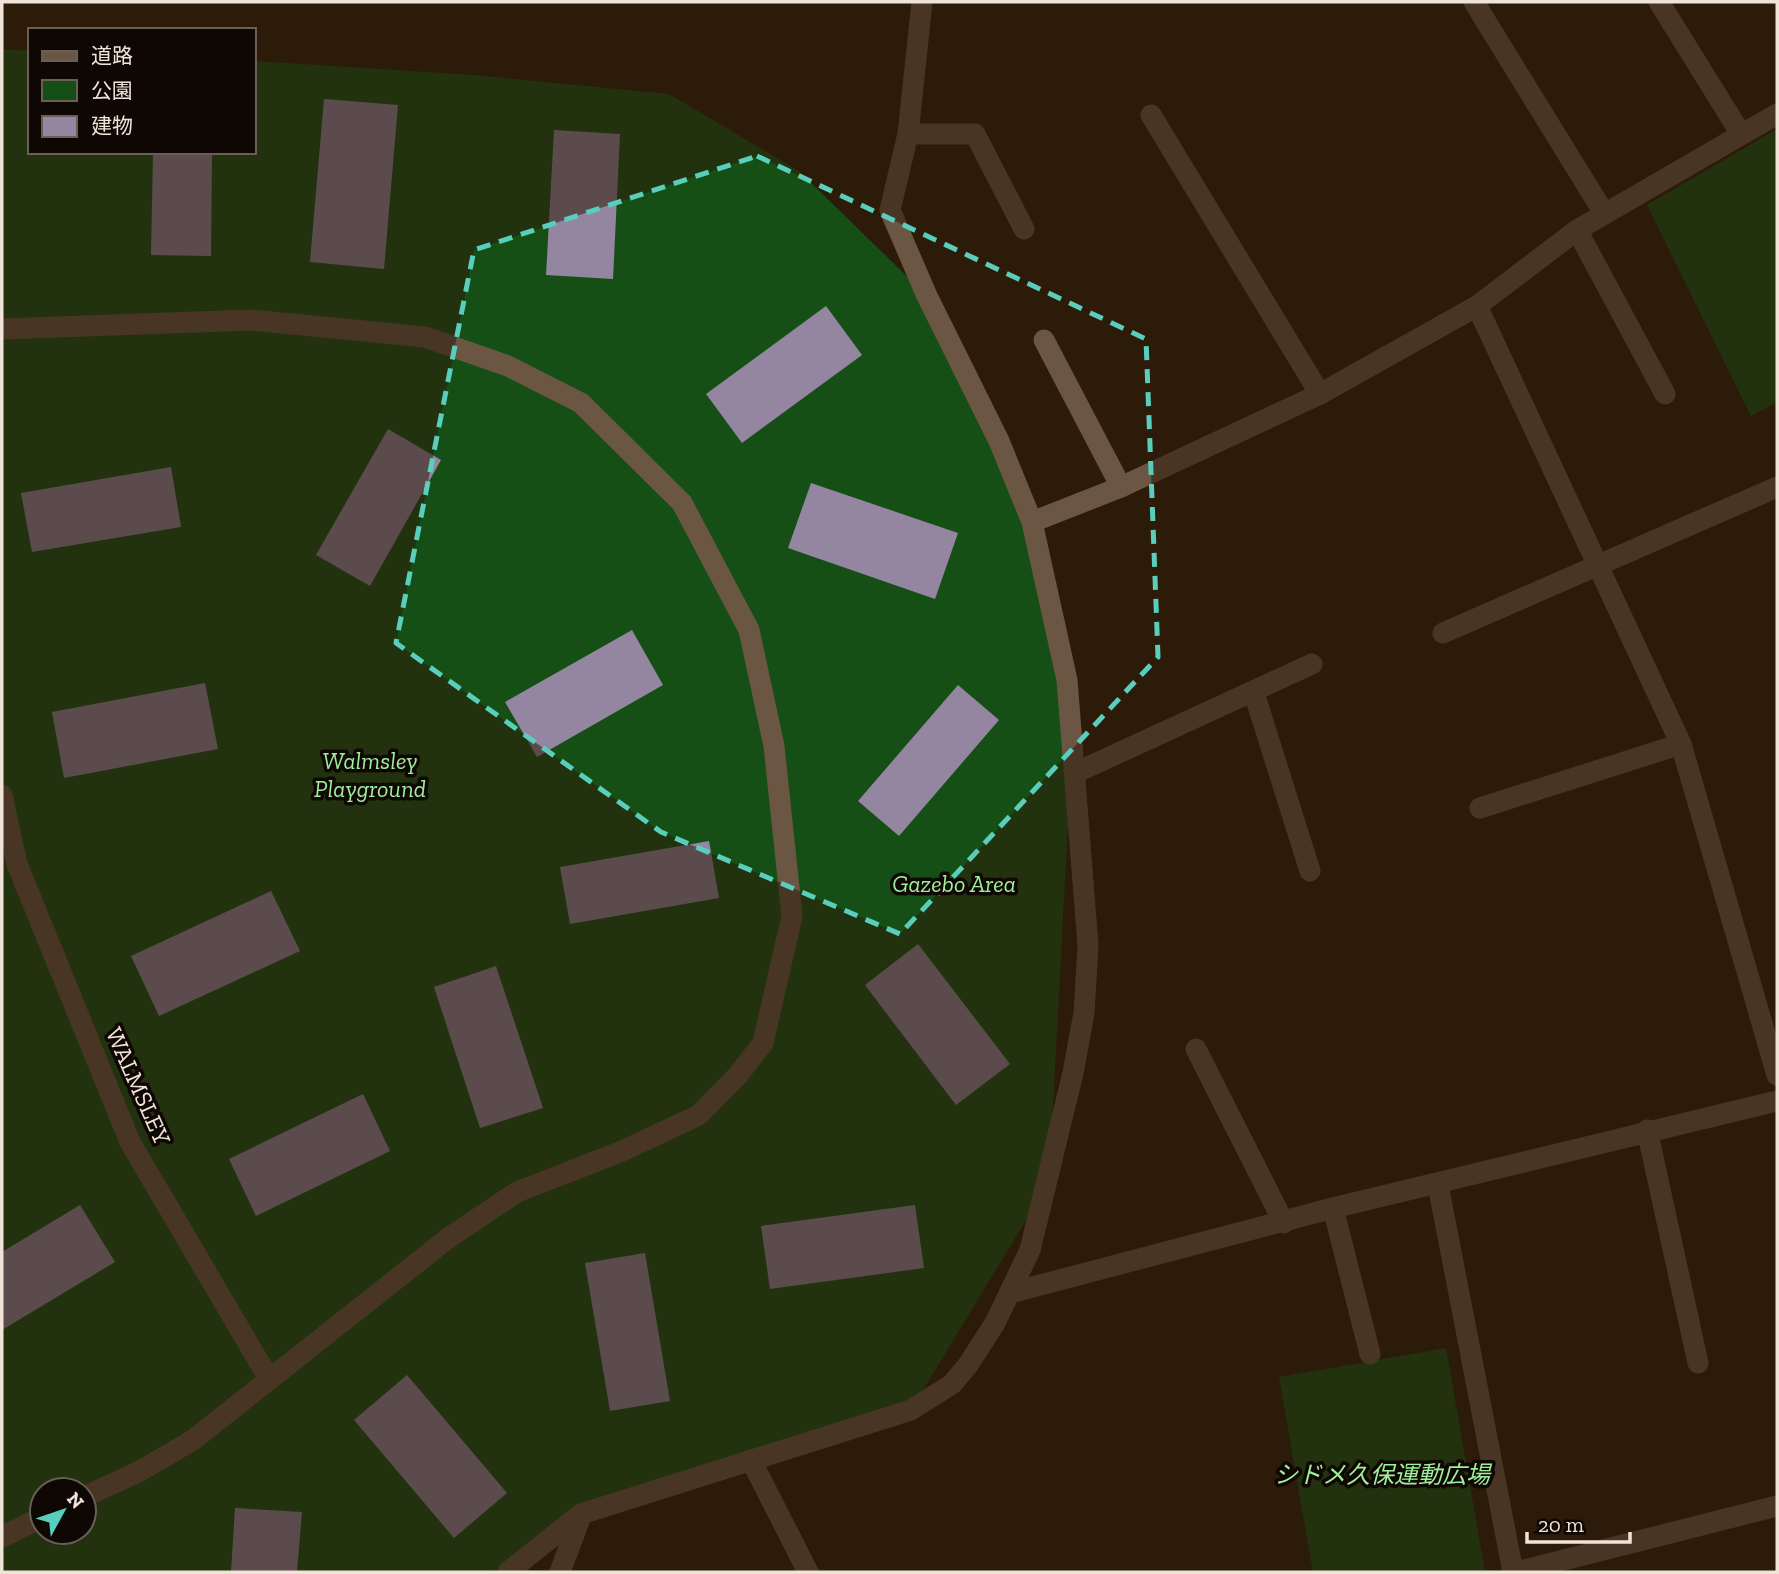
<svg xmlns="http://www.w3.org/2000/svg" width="1779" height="1574" font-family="'Zilla Slab','Noto Sans JP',serif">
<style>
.green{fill:#154f16;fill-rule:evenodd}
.building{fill:#9486a0}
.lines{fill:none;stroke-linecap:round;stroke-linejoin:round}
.minor{stroke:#6b5643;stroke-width:21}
.marked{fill:none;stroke:#5acebc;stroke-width:5;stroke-dasharray:14 9;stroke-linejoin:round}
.labels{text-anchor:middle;stroke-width:7;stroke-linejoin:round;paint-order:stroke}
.park-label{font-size:24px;font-style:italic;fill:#9def9a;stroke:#0f0703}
.street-label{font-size:24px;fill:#f0e3d8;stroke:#0f0703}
</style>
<rect width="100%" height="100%" fill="#2d1b09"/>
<g class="green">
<path d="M2,49l28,2v101h224v-91l219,14 196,19 130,77 128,125 91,193 55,240 -24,453 -138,228 -330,104 -87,58h-492zM42,1490h42v42h-42z"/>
<path d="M1777,129v273l-26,14 -104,-211z"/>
<path d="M1446,1348l39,224h-172l-34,-195z"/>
</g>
<g class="building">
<path d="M324,99l74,6 -14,164 -74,-7z"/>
<path d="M554,130l66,4 -7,145 -67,-4z"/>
<path d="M153,152h59l-1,104 -60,-1z"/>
<path d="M826,306l36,49 -120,88 -36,-49z"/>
<path d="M388,429l53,31 -71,126 -54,-31z"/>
<path d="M171,467l10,60 -149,25 -11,-59z"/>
<path d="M811,483l147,50 -23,66 -147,-51z"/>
<path d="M632,630l31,55 -126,72 -32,-55z"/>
<path d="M205,683l13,66 -154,29 -12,-66z"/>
<path d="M958,685l41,35 -100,116 -41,-35z"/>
<path d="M709,841l10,57 -149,26 -10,-57z"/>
<path d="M271,891l29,60 -141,65 -28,-60z"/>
<path d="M918,944l92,120 -54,41 -91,-120z"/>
<path d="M496,966l47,142 -63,20 -46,-141z"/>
<path d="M363,1094l27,57 -134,65 -27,-57z"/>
<path d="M80,1205l35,57 -113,68v-78z"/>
<path d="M915,1205l9,63 -154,21 -9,-63z"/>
<path d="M645,1253l25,148 -60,10 -25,-148z"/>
<path d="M407,1375l100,118 -53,45 -100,-118z"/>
<path d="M235,1508l67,4 -5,60h-66z"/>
</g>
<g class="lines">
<g class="minor">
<path d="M1474,2l130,211"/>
<path d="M1659,2l82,132"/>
<path d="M1151,115l169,279"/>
<path d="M908,134h67l49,95"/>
<path d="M1577,230l88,164"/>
<path d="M1477,306l204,438 96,331"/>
<path d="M2,329l249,-9 174,17 83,29 73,37 101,100 67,127 25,116 18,170 -29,127 -25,32 -39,40 -79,37 -103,40 -70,47 -254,201 -53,31 -56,26"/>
<path d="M1044,340l77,147"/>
<path d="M1032,522l89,-35 199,-93 157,-88 100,-76 200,-116"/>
<path d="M1443,633l334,-146"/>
<path d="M1254,693l56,178"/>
<path d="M1075,773l237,-109"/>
<path d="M2,795l15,69 113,278 139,237"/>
<path d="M1480,808l201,-64"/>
<path d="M1196,1049l88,174"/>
<path d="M1647,1130l51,233"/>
<path d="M1438,1185l75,387"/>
<path d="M1333,1208l37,146"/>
<path d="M1010,1293l323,-85 444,-107"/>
<path d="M751,1460l57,112"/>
<path d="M2,1537l40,-20"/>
<path d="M508,1572l73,-58 330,-104 41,-26 16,-19 27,-42 35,-73 43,-177 11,-60 4,-68 -21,-265 -35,-158 -33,-81 -72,-145 -37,-86 18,-76 14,-132"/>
<path d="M560,1572l21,-56"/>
<path d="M1516,1572l261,-66"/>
</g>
</g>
<path d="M0 0H1779V1574H0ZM757,156l389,183 12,318 -258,277 -239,-102 -265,-189 78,-393z" fill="#2d1b09" fill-opacity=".55" fill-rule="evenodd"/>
<path class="marked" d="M757,156l389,183 12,318 -258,277 -239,-102 -265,-189 78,-393z"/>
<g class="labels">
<g class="park-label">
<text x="370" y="769">Walmsley<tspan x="370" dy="28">Playground</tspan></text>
<text x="954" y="892">Gazebo Area</text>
<text x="1382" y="1483">シドメ久保運動広場</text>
</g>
<g class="street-label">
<text transform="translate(138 1086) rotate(66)" y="8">WALMSLEY</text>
</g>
</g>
<rect width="1779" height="1574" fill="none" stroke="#f0e3d8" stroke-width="7"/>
<rect x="28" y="28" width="228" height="126" fill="#0f0703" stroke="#695f58" stroke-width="2"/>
<rect x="42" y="51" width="35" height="10" fill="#6b5643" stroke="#695f58" stroke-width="2"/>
<text x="91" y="63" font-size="21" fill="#f0e3d8">道路</text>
<rect x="42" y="80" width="35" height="21" fill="#154f16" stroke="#695f58" stroke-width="2"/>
<text x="91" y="98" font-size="21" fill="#f0e3d8">公園</text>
<rect x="42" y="116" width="35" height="21" fill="#9486a0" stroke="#695f58" stroke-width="2"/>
<text x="91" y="133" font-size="21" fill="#f0e3d8">建物</text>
<g transform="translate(63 1511) rotate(50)"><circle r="33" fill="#0f0703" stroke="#695f58" stroke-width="2"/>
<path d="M0-5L12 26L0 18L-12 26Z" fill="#5acebc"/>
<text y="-10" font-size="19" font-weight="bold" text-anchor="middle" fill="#f0e3d8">N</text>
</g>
<path d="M1527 1532v10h103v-10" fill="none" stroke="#f0e3d8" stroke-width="3.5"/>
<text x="1538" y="1532" font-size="21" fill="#f0e3d8" stroke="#0f0703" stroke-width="5" paint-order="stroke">20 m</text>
</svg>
